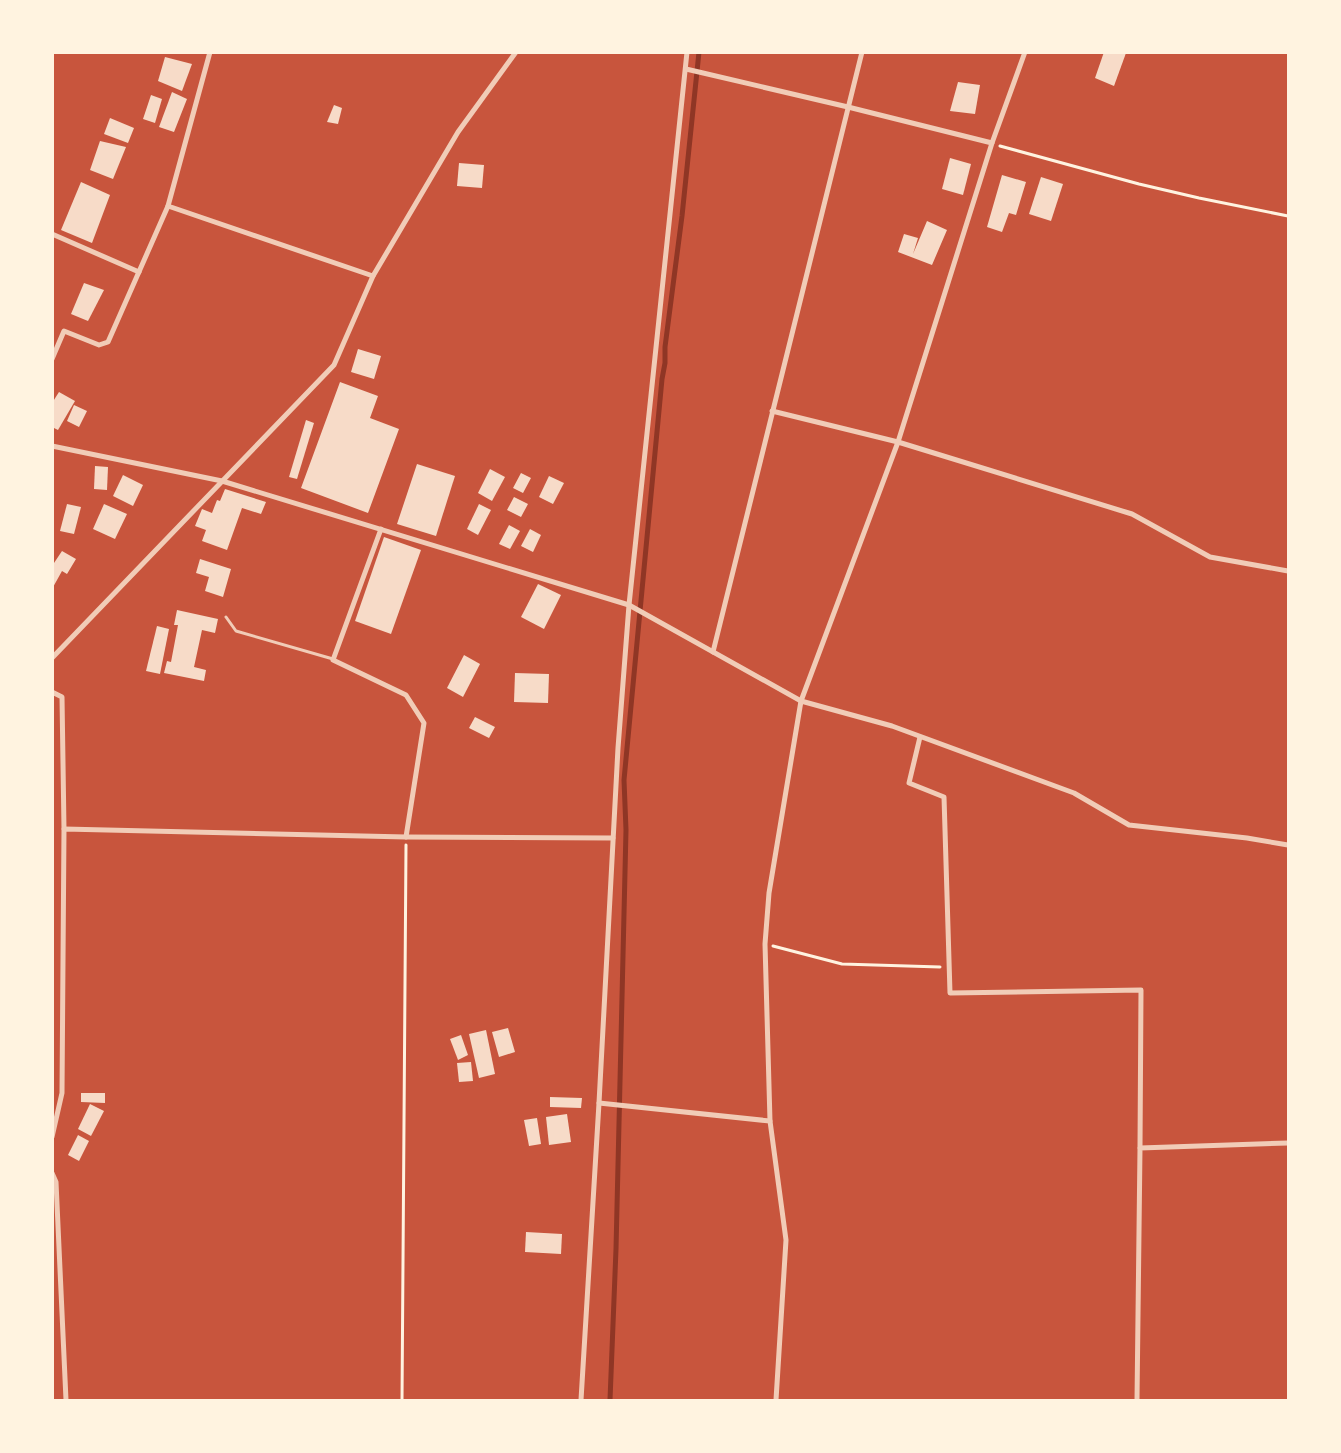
<svg xmlns="http://www.w3.org/2000/svg" width="1341" height="1453" font-family="Georgia,serif">
<style>
.lines{fill:none;stroke-linecap:round;stroke-linejoin:round}
.stream{stroke:#8f3625;stroke-width:5}
.building{fill:#f7dbc8}
.path{stroke:#fff3e0;stroke-width:3}
.service{stroke:#f1ccb7;stroke-width:3}
.minor{stroke:#f1ccb7;stroke-width:5}
</style>
<rect width="100%" height="100%" fill="#c8553d"/>
<g class="lines">
<path class="stream" d="M610,1400l6,-151 10,-419 -2,-50 38,-401 3,-16v-16l17,-131 17,-164"/>
</g>
<g class="building">
<path d="M1104,52l22,1 -12,33 -19,-8z"/>
<path d="M165,57l27,7 -10,27 -24,-10z"/>
<path d="M958,82l22,3 -5,29 -25,-3z"/>
<path d="M172,92l15,7 -13,33 -15,-5z"/>
<path d="M151,95l11,4 -7,24 -12,-4z"/>
<path d="M334,105l8,3 -4,16 -11,-2z"/>
<path d="M110,118l24,10 -6,15 -24,-9z"/>
<path d="M100,141l26,6 -13,32 -23,-9z"/>
<path d="M950,158l21,6 -8,31 -21,-6z"/>
<path d="M459,163l25,2 -2,23 -25,-2z"/>
<path d="M1002,175l24,7 -10,33 -7,-2 -7,19 -15,-5z"/>
<path d="M1041,177l22,7 -12,37 -22,-7z"/>
<path d="M81,182l29,13 -18,48 -31,-13z"/>
<path d="M927,221l20,9 -15,35 -34,-13 6,-18 14,4 -5,16z"/>
<path d="M84,283l20,7 -16,31 -17,-7z"/>
<path d="M358,349l23,7 -7,23 -23,-7z"/>
<path d="M340,382l38,14 -8,22 29,11 -31,84 -67,-25z"/>
<path d="M59,392l16,9 -17,29 -6,-3v-24z"/>
<path d="M74,405l13,6 -8,16 -12,-6z"/>
<path d="M306,420l8,3 -17,56 -8,-2z"/>
<path d="M417,464l38,12 -19,60 -39,-12z"/>
<path d="M95,466l13,1 -1,23 -13,-1z"/>
<path d="M490,469l15,8 -13,24 -14,-8z"/>
<path d="M521,473l10,5 -8,15 -10,-5z"/>
<path d="M123,475l20,10 -10,21 -20,-10z"/>
<path d="M549,476l15,7 -11,21 -14,-7z"/>
<path d="M225,489l41,13 -5,12 -19,-6 -15,42 -25,-9 4,-11 -11,-4 7,-17 10,4 5,-13 3,1z"/>
<path d="M514,497l14,7 -7,13 -14,-7z"/>
<path d="M67,504l14,3 -7,27 -14,-3z"/>
<path d="M104,504l23,10 -12,25 -22,-10z"/>
<path d="M479,504l12,6 -13,25 -11,-6z"/>
<path d="M509,525l11,6 -10,18 -11,-5z"/>
<path d="M530,529l11,6 -8,17 -12,-6z"/>
<path d="M384,537l37,13 -30,84 -36,-13z"/>
<path d="M62,551l14,8 -9,15 -5,-3 -10,18v-23z"/>
<path d="M200,559l31,10 -8,28 -18,-6 4,-14 -13,-4z"/>
<path d="M538,584l23,11 -17,34 -23,-12z"/>
<path d="M177,610l41,9 -3,14 -13,-3 -8,37 12,3 -2,11 -40,-8 3,-12 4,1 7,-37h-4z"/>
<path d="M157,626l12,3 -9,45 -14,-3z"/>
<path d="M464,655l16,9 -17,33 -16,-9z"/>
<path d="M515,673l34,1 -1,29 -34,-1z"/>
<path d="M475,717l20,10 -6,11 -20,-10z"/>
<path d="M508,1028l7,24 -16,5 -7,-25z"/>
<path d="M486,1030l9,44 -16,4 -10,-44z"/>
<path d="M461,1035l7,20 -10,5 -8,-21z"/>
<path d="M471,1062l2,19 -14,1 -2,-19z"/>
<path d="M81,1093h24v10l-24,-1z"/>
<path d="M550,1097l32,1 -1,10 -31,-1z"/>
<path d="M90,1104l14,7 -13,25 -13,-7z"/>
<path d="M567,1114l4,28 -22,3 -3,-28z"/>
<path d="M537,1118l4,26 -12,2 -5,-26z"/>
<path d="M78,1135l11,6 -10,20 -11,-6z"/>
<path d="M526,1232l36,2 -1,20 -36,-2z"/>
</g>
<g class="lines">
<g class="path">
<path d="M1000,146l139,38 60,14 89,18"/>
<path d="M773,946l69,18 98,3"/>
<path d="M402,1400l4,-555"/>
</g>
<path class="service" d="M226,617l10,14 97,28"/>
<g class="minor">
<path d="M210,52l-42,154 205,70"/>
<path d="M686,69l162,38 144,36"/>
<path d="M52,234l87,38"/>
<path d="M52,359l12,-28 35,14 9,-3 60,-136"/>
<path d="M772,411l126,31 234,72 78,43 78,14"/>
<path d="M52,446l170,35 407,124 172,96 91,25 182,67 55,32 118,13 41,7"/>
<path d="M381,529l-48,131 73,35 18,28 -18,114"/>
<path d="M713,652l149,-600"/>
<path d="M52,658l282,-293 39,-89 85,-144 58,-80"/>
<path d="M52,692l10,5 2,132"/>
<path d="M920,737l-11,46 35,14 6,196 191,-3 -1,158"/>
<path d="M599,1103l171,18"/>
<path d="M52,1137l10,-44 2,-264 342,8 207,1"/>
<path d="M52,1173l4,9 10,218"/>
<path d="M581,1400l18,-297 19,-355 11,-143 58,-553"/>
<path d="M776,1400l10,-160 -16,-119 -5,-177 4,-51 32,-192 97,-259 94,-299 33,-91"/>
<path d="M1137,1400l3,-252 148,-5"/>
</g>
</g>
<rect width="1341" height="1453" fill="none" stroke="#fff3e0" stroke-width="108"/>
</svg>
